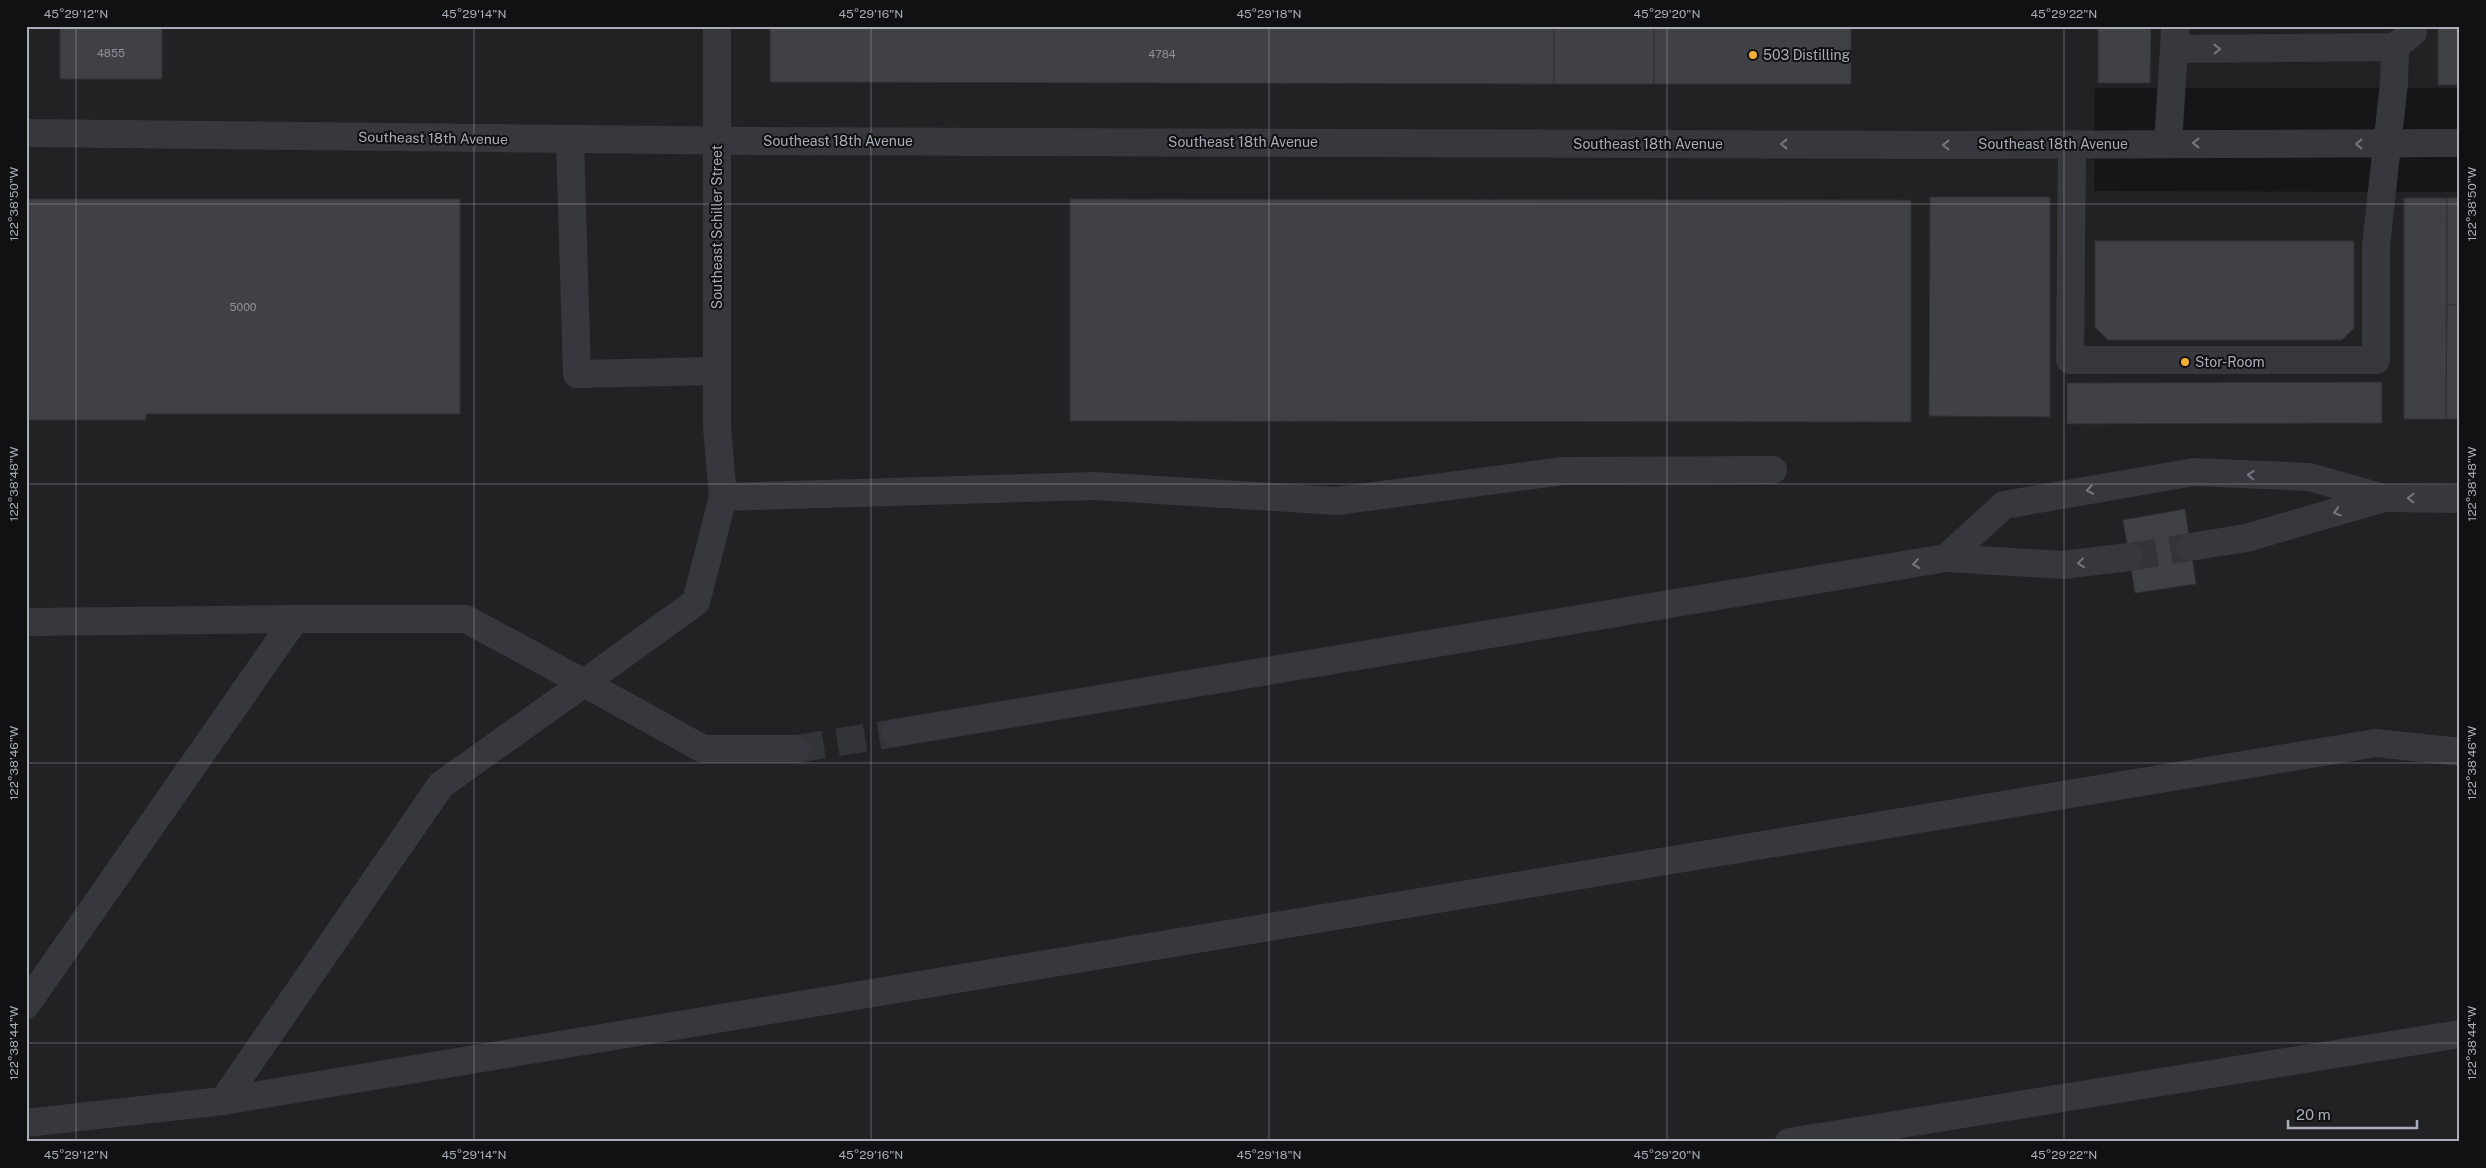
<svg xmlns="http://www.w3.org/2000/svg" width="2486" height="1168" font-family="'Public Sans',sans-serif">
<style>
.built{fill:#222225}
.building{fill:#404145;stroke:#303034}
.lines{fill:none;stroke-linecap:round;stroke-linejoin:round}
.minor-tunnel{stroke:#333438;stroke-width:28;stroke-dasharray:28 14;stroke-linecap:butt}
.minor{stroke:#37383d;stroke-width:28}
.oneway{stroke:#757881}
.ticks{fill:none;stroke:#a8adb8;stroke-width:1;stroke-opacity:0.45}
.poi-dot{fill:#f2b134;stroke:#111113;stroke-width:2}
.labels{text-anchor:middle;stroke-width:4;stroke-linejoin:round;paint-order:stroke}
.number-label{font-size:11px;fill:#8e929b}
.poi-label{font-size:14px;fill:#a8adb8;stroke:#111113;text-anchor:start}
.street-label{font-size:14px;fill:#a8adb8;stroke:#111113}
.neatline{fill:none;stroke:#a8adb8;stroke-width:2}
.ticks-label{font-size:12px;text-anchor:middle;fill:#a8adb8}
</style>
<rect width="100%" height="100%" fill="#161618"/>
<path class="built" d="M26,26h2434v62h-365l-1,103 366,1v950h-2434z"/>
<g class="building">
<rect x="60" y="26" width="102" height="53"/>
<path d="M770,26h784v58l-784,-2z"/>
<rect x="1554" y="26" width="100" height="58"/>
<rect x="1654" y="26" width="197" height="58"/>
<path d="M2098,26h53l-1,57h-52z"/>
<rect x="2203" y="26" width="181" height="2"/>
<rect x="2438" y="26" width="22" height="59"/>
<path d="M1930,197h120v220l-121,-1z"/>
<path d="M2404,198h43l-1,221h-42z"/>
<rect x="2447" y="198" width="13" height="107"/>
<path d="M26,199h434v215h-314v6h-120z"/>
<path d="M1070,199l841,1v222l-841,-1z"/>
<path d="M2095,241h259v87l-12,12h-234l-13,-13z"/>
<path d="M2447,305h13v114h-14z"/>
<path d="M2382,382v41l-315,1v-41z"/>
<path d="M2185,509l11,75 -61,9 -12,-73z"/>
</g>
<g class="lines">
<g class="minor-tunnel">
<path d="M2129,557l61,-10"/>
<path d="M796,749l99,-16"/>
</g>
<g class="minor">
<path d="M2175,26l-1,23 221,-2 18,-15v-6"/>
<path d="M26,133l729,8 1181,4 524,-2"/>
<path d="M570,140l7,234 140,-3"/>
<path d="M2168,143l6,-94"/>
<path d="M2072,144l-2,216h306v-115l18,-162 1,-36"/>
<path d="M723,497l372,-11 242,15 226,-30 210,-1"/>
<path d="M2190,547l56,-9 138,-40"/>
<path d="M1946,558l117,7 66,-8"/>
<path d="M26,622l269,-3"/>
<path d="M895,733l1051,-175 58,-53 190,-33 115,5 75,21 76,1"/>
<path d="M26,1005l269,-386h171l118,64 112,-81 27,-105 -6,-70v-401"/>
<path d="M223,1101l218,-316 143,-102 119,66h93"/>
<path d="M26,1123l197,-22 2153,-358 84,9"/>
<path d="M1789,1142l671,-108"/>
</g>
</g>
<defs><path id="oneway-chevron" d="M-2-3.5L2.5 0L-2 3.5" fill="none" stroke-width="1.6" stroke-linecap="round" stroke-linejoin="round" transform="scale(1.25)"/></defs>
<g class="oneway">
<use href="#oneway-chevron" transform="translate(2217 49) rotate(-1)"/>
<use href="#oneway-chevron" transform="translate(2196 143) rotate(-180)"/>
<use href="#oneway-chevron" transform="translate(1784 144) rotate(-180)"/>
<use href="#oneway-chevron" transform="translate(2359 144) rotate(-180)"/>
<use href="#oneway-chevron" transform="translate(1946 145) rotate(180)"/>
<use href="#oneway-chevron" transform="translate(2251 475) rotate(-177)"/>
<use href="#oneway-chevron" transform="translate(2090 490) rotate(170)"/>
<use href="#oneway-chevron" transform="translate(2411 498) rotate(-179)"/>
<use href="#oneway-chevron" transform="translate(2337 512) rotate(164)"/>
<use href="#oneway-chevron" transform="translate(2081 563) rotate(173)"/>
<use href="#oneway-chevron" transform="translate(1916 564) rotate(171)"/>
</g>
<path class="ticks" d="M76,26v1116M474,26v1116M871,26v1116M1269,26v1116M1667,26v1116M2064,26v1116M26,204h2434M26,484h2434M26,763h2434M26,1043h2434"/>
<g class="poi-dot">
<circle cx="1753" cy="55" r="5"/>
<circle cx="2185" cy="362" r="5"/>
</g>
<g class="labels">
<g class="number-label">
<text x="111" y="57">4855</text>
<text x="1162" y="58">4784</text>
<text x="243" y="311">5000</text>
</g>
<g class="poi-label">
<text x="1763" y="60">503 Distilling</text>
<text x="2195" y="367">Stor-Room</text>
</g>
<g class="street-label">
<text transform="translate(433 138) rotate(1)" y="5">Southeast 18th Avenue</text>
<text x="838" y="146">Southeast 18th Avenue</text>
<text x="1243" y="147">Southeast 18th Avenue</text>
<text x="1648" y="149">Southeast 18th Avenue</text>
<text x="2053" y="149">Southeast 18th Avenue</text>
<text transform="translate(717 227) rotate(-90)" y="5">Southeast Schiller Street</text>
</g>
</g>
<rect width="2486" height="1168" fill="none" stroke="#111113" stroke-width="55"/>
<path d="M2288 1120v8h129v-8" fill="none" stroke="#a8adb8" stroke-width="2.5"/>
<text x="2296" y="1120" font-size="15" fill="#a8adb8" stroke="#111113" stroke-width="4" paint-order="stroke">20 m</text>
<rect x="28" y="28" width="2430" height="1112" class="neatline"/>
<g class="ticks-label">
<text x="76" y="18">45°29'12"N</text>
<text x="474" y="18">45°29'14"N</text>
<text x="871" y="18">45°29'16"N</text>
<text x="1269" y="18">45°29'18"N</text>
<text x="1667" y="18">45°29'20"N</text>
<text x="2064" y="18">45°29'22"N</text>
<text transform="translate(2472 204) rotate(-90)" y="4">122°38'50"W</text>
<text transform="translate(14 204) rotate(-90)" y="4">122°38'50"W</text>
<text transform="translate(2472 484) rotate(-90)" y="4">122°38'48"W</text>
<text transform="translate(14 484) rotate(-90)" y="4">122°38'48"W</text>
<text transform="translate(2472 763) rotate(-90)" y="4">122°38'46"W</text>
<text transform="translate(14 763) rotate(-90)" y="4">122°38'46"W</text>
<text transform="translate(2472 1043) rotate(-90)" y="4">122°38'44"W</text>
<text transform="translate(14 1043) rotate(-90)" y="4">122°38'44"W</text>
<text x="76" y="1159">45°29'12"N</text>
<text x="474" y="1159">45°29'14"N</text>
<text x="871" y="1159">45°29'16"N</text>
<text x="1269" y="1159">45°29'18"N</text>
<text x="1667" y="1159">45°29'20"N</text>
<text x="2064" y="1159">45°29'22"N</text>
</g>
</svg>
